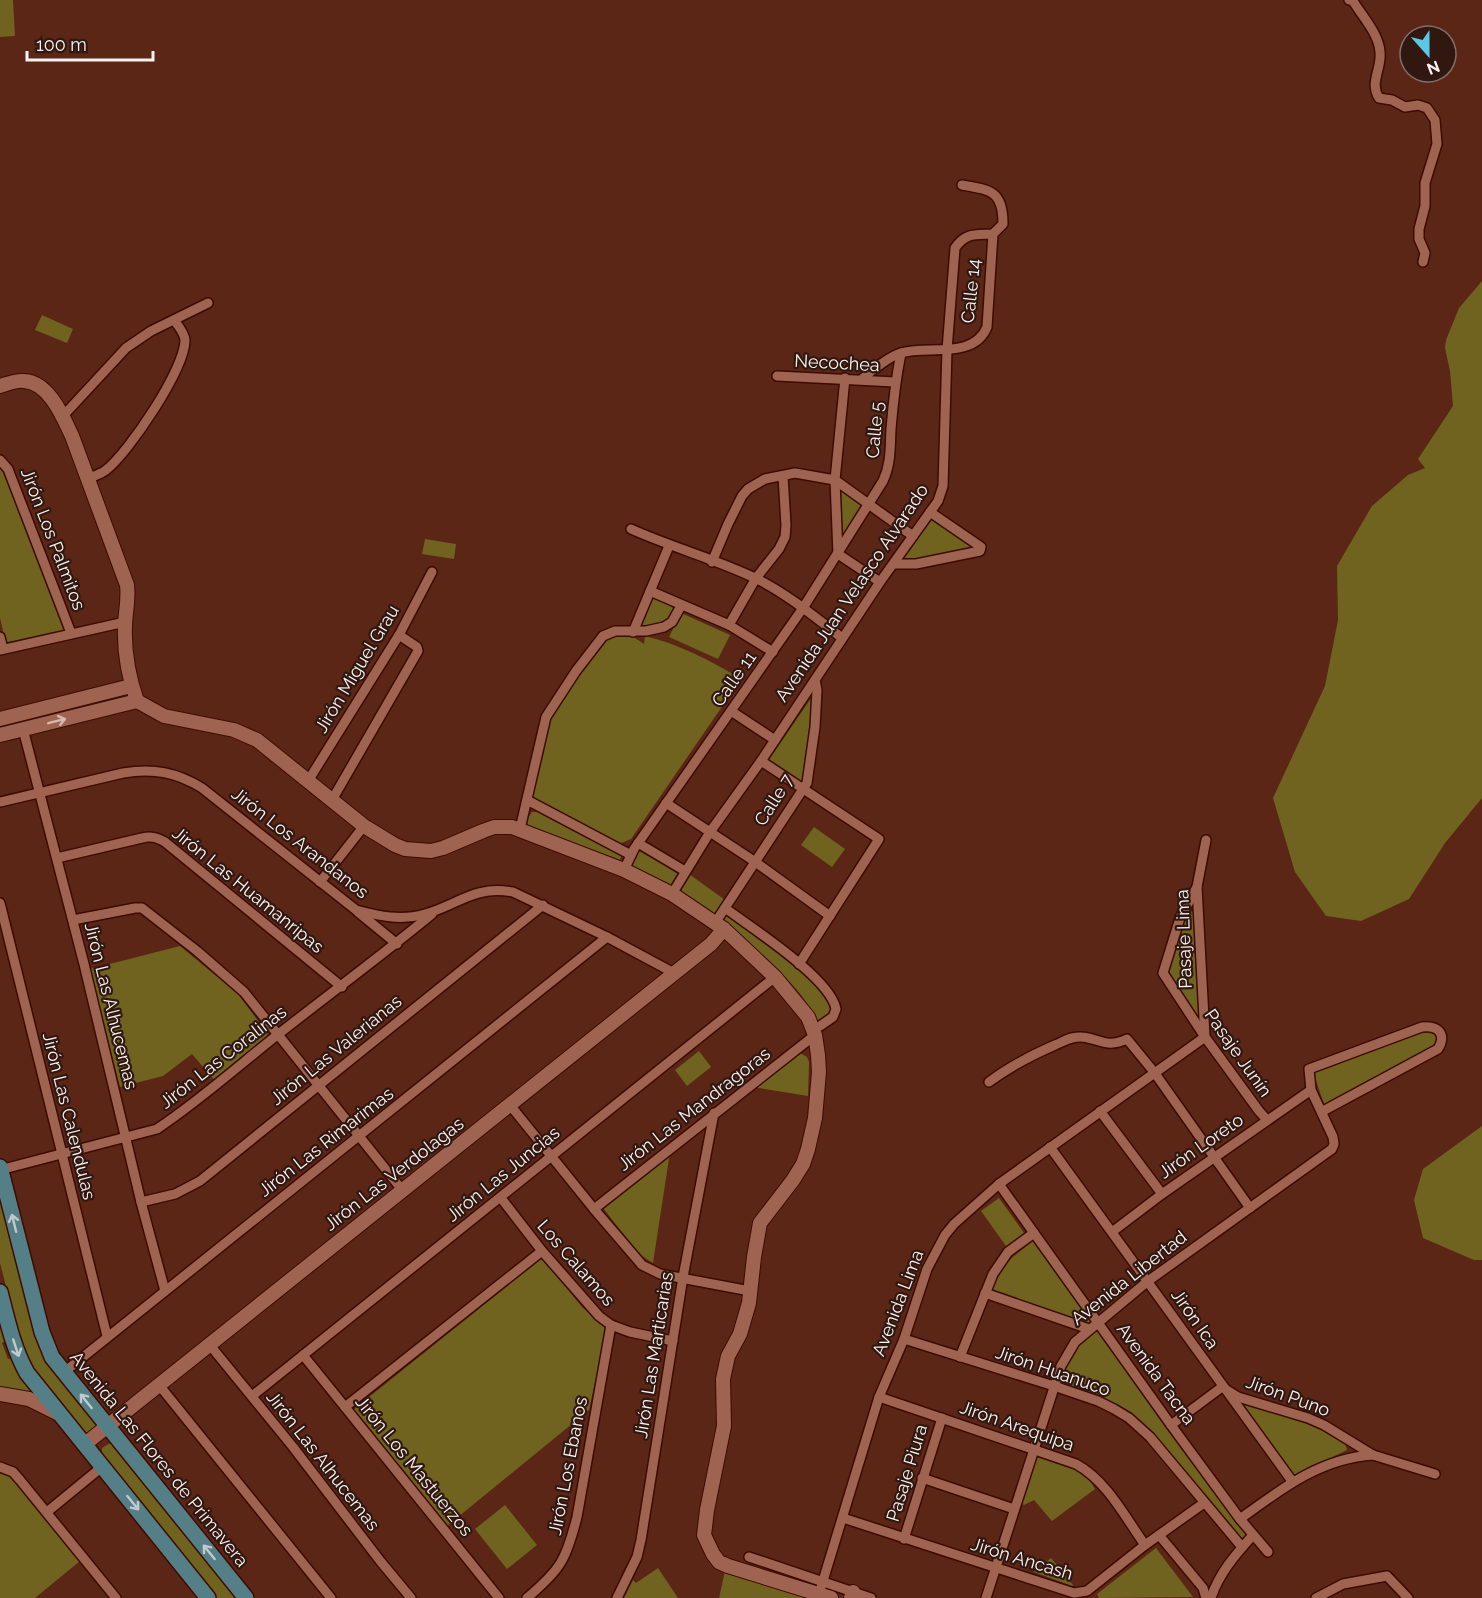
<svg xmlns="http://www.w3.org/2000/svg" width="1482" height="1598" font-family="Raleway,sans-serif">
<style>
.green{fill:#706320}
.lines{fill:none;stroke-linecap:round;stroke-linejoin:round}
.street-casing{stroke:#3e0b00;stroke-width:12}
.secondary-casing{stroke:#3e0b00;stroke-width:16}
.primary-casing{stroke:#3e0b00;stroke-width:18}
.street{stroke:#9f6451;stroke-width:9}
.secondary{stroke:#9f6451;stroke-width:14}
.primary{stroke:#557f87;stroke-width:15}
.oneway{stroke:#d6bab1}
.oneway2{stroke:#c0cacc}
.labels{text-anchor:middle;stroke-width:4.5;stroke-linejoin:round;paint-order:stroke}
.street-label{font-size:18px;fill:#faf3f1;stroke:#301811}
</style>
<rect width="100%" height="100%" fill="#5b2616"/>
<g class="green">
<path d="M0,0h13l2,36 -15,1z"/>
<path d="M1482,281v517l-37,45 -36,56 -48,22 -35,-5 -31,-44 -22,-74 52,-112 13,-66 -1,-54 35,-60 36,-31 17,-7 -7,-9 35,-53 -3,-35 -5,-23 1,-8 13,-32z"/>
<path d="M42,315l31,14 -6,14 -32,-13z"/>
<path d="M0,466l4,7 61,154 -3,5 -56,13 -6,-27z"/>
<path d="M841,490l24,17 -23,34 -2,-3z"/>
<path d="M931,519l45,28 -62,15 -11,-3z"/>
<path d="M425,539l31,5 -2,15 -32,-5z"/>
<path d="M651,596l13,5 10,8 -3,11 -17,6 -17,1z"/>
<path d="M681,613l49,22 -12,24 -49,-22z"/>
<path d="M614,635l18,1 12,8 1,-8c34,8 66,25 96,43l-110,160 -15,6 -83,-45 -1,-14 15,-65 51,-79z"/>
<path d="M816,691l-12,94 -36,-24z"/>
<path d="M532,812h5l84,44 -1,4 -91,-33 -3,-6z"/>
<path d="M814,827l31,22 -13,18 -31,-22z"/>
<path d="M638,850l40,23 -9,15 -40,-22z"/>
<path d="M689,874l36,26 -9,16 -38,-24z"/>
<path d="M1185,910l11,3 4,101 -4,2 -31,-46z"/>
<path d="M728,914c25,19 97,68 106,95l-6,8 -11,7c-11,-38 -66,-76 -95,-101l-1,-4 3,-4z"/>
<path d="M180,946l58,48 32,43 -55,44 -23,-27 -29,22 -43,11 -30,-118z"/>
<path d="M1426,1029h6l6,7 -2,9 -111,62 -13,-38z"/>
<path d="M699,1051l12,16 -24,19 -12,-16z"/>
<path d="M800,1053l7,4 2,5 -1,34 -55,-9 43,-33z"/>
<path d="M1482,1126v134h-8l-51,-22 -9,-38 9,-31z"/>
<path d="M670,1152l-17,111 -13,-8 -37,-47z"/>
<path d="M0,1185l38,149 60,90 -1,3 -13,7 -47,-57 -14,-24 -23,-90z"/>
<path d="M999,1198l25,35 -18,13 -25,-35z"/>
<path d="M1033,1241l60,79 -5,5 -100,-34 15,-26z"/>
<path d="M542,1258l40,49 25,21 -18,82 -142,116 -94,-116z"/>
<path d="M0,1320l5,21 -3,2 6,16 4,-1 23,38 -35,-8z"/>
<path d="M1097,1329l154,210 -7,6 -102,-120 -84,-41c9,-26 18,-38 39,-55z"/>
<path d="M1245,1402l63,20 37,21 2,7 -54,26 -52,-73z"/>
<path d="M112,1442l128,156h-23l-115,-143v-7z"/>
<path d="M1033,1455l30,7 24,14 8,13 -43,32 -18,-21 -10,5 -5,-3z"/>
<path d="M0,1470l10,6 7,8 63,77 -45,37h-35z"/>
<path d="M505,1505l32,40 -30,24 -32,-40z"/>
<path d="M1156,1548l37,49 -94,1 -2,-4z"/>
<path d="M1051,1558l22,27 -1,1 -38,-14z"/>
<path d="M658,1568l20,30h-54l9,-18 3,3z"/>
<path d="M725,1571l87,27h-93z"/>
</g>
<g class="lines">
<g class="street-casing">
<g id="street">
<path d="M1349,0l4,1c9,15 26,33 27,51 2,17 -11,30 -1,46l13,2 13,7 13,-2 9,3 8,12 2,24 -12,39v23l-6,23v10l6,14 -2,9"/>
<path d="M777,376l118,6"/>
<path d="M845,378l-10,102 3,74 42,28"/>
<path d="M862,379c9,-8 28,-23 39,-26 25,-8 73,7 86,-26l6,-93 10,-10c0,-33 -12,-34 -41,-39"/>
<path d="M63,416l63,-68 25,-17 57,-28"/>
<path d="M0,460l8,9 63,164"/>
<path d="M89,478c5,-2 12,-4 17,-8 23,-18 79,-101 79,-130 -1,-8 -6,-13 -11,-20"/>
<path d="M631,529c40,18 84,30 124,49 31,15 60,39 87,60"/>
<path d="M712,562l16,-38 14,-28 6,-7 17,-10 30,-6 40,7 78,56"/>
<path d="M894,564h22l64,-13 1,-4 -51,-35"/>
<path d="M650,591l79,34 44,27"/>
<path d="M729,625l27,-47 23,-29 6,-12 1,-12 -3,-49"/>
<path d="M633,632l36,-86"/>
<path d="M0,637l3,12"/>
<path d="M0,650l125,-28"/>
<path d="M731,711l44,29"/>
<path d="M23,729l61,235 57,238 24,89"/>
<path d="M761,761l118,78 -80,125"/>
<path d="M308,781l91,-146 33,-63"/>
<path d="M332,800l86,-149 -1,-4 -18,-12"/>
<path d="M527,800l104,55"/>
<path d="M0,802l123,-29c30,-5 53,-1 79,15l154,122c23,6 45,11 69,4 33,-9 49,-29 88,-22l94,45 67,36"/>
<path d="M666,803l88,58 76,55"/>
<path d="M520,829l26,-112 30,-46 27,-35 12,-5h31l18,-4 8,-5 9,-16"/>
<path d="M638,843l47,28"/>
<path d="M57,858l85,-20c9,-2 14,-1 23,4l177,145"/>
<path d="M624,870l10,-21 169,-241 80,-127c8,-17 7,-33 8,-52 2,-25 5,-51 10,-76"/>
<path d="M320,882l44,-56"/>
<path d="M1197,887l-17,31 -17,55 42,64 54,74 8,9"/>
<path d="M672,894l38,-62 51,-71 119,-179 58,-81 5,-15 4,-136 8,-102c11,-16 21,-13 38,-14"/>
<path d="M0,903l107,433"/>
<path d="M725,908c27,20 105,70 111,101l-3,8 -13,9"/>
<path d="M358,912l39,32"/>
<path d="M73,920l62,-12h7l55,43 47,41 159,199"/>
<path d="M715,923l92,-140 8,-56 2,-37 -2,-10"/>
<path d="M989,1082c20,-15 43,-27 66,-37 5,-2 12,-6 17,-7 24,-5 30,13 55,1l27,33 96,136"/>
<path d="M510,1105l84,104 48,56 18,9 90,17"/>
<path d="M1100,1111l62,83"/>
<path d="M1050,1147l242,334"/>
<path d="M0,1170l157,-41c42,-28 80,-62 119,-93 52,-41 105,-80 156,-122"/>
<path d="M999,1184l172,241 69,94 28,33"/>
<path d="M501,1198l41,53 57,65 12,9 19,7 43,9"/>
<path d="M141,1202l34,-8 25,-13 343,-276"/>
<path d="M594,1209l221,-174"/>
<path d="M1112,1232l50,-38 149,-104"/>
<path d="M985,1293l104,36"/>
<path d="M904,1339l150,47 44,15 16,8 15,9 21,19 92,110"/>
<path d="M209,1344l84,103 88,115 30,36"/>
<path d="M303,1355l196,243"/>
<path d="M960,1357l33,-83 15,-22 26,-19"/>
<path d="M63,1373l544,-436"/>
<path d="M159,1385l172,213"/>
<path d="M252,1396l523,-419"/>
<path d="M879,1397l197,67c31,17 49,53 69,81"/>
<path d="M345,1407l197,-156"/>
<path d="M1171,1425l51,-38 16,10 70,21 16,7 49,30 62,19"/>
<path d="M0,1467l13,5 7,8 96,118"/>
<path d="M922,1478l92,31"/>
<path d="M47,1512l56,-46"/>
<path d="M843,1518l231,75 13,-2 58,-46 59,-42"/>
<path d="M1240,1519c41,-30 81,-61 133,-64"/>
<path d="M1159,1535l44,53 3,10"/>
<path d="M904,1539l38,-121"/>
<path d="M749,1557l122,41"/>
<path d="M819,1594l60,-197 25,-58 23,-70 18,-34 9,-11 45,-40 206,-147 -8,-150 9,-47"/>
<path d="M527,1598c34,-29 39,-38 50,-81l34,-192"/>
<path d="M617,1598l20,-41 4,-17 42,-263 31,-164"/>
<path d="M986,1598l75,-232 14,-24 73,-61 184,-132 2,-5 -1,-7 -22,-47 -2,-21 113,-42c16,-2 25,7 16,22l-115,62"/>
<path d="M1211,1598c8,-25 25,-44 42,-63"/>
<path d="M1316,1598l27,-14 44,-8 21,22"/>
</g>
</g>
<g class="secondary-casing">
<g id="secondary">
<path d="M0,386c7,-2 16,-6 24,-5 25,1 39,36 48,55l55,149c2,15 -2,28 -2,42 -1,25 4,51 12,74l27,15 70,14 23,10 107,86 31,19 10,4 26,2 12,-3 40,-17 11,-4h18l112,43 48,24 52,35 51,48 33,40 7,18 3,20 1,17 -4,46 -7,31 -5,15 -10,16 -33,43 -6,34 -5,46 -9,31 -12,22 -5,23 1,47 -17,84 -3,25 9,19 6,8 9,4 103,32"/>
<path d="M0,719l131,-33"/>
<path d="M0,735l137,-34"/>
<path d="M0,1394l29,5 28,14"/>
<path d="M85,1444l626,-500 13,-15"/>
<path d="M851,1598l2,-6"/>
</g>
</g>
<g class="primary-casing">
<g id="primary">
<path d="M0,1167l42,165 10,25 194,241"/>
<path d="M0,1292c7,27 13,56 27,81l181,225"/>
</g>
</g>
<use href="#street" class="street"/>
<use href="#secondary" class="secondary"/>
<use href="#primary" class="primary"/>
</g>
<defs><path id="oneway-shaft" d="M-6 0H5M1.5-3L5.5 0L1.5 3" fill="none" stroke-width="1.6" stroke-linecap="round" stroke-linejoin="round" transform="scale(1.5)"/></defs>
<use class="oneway" href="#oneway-shaft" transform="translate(57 721) rotate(-14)"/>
<g class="oneway2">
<use href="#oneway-shaft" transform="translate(14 1223) rotate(-104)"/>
<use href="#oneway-shaft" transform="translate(16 1348) rotate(72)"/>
<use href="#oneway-shaft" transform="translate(86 1401) rotate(-129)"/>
<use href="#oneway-shaft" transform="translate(133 1503) rotate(51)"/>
<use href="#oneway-shaft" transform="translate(209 1552) rotate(-129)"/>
</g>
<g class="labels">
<g class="street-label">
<text transform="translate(971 291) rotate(-84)" y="6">Calle 14</text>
<text transform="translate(837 363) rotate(3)" y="6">Necochea</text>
<text transform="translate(875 430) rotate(-85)" y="6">Calle 5</text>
<text transform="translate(53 539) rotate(69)" y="6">Jirón Los Palmitos</text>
<text transform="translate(852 593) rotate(-56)" y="6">Avenida Juan Velasco Alvarado</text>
<text transform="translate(357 669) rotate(-59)" y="6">Jirón Miguel Grau</text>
<text transform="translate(734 679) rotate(-55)" y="6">Calle 11</text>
<text transform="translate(774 800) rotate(-58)" y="6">Calle 7</text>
<text transform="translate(300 843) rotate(38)" y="6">Jirón Los Arandanos</text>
<text transform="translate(248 890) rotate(39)" y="6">Jirón Las Huamanripas</text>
<text transform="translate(1184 939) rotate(-92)" y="6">Pasaje Lima</text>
<text transform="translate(111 1006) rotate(76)" y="6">Jirón Las Alhucemas</text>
<text transform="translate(336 1050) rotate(-39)" y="6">Jirón Las Valerianas</text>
<text transform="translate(1238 1053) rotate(55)" y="6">Pasaje Junín</text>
<text transform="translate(223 1057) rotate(-38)" y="6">Jirón Las Coralinas</text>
<text transform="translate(694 1109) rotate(-38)" y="6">Jirón Las Mandragoras</text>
<text transform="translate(69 1116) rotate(76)" y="6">Jirón Las Calendulas</text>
<text transform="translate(326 1142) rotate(-38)" y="6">Jirón Las Rimarimas</text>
<text transform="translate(1201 1146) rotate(-35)" y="6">Jirón Loreto</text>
<text transform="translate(394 1174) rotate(-38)" y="6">Jirón Las Verdolagas</text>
<text transform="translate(503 1174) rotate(-39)" y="6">Jirón Las Juncias</text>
<text transform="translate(576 1263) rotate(49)" y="6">Los Calamos</text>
<text transform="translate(1129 1278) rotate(-38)" y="6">Avenida Libertad</text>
<text transform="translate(898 1303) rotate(-69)" y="6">Avenida Lima</text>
<text transform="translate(1195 1319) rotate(55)" y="6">Jirón Ica</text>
<text transform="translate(654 1355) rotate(-81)" y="6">Jirón Las Marticarias</text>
<text transform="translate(1053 1371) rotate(19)" y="6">Jirón Huanuco</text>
<text transform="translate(1156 1374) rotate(54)" y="6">Avenida Tacna</text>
<text transform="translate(1288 1396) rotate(20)" y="6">Jirón Puno</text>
<text transform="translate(1017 1426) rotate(19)" y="6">Jirón Arequipa</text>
<text transform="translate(159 1459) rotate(51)" y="6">Avenida Las Flores de Primavera</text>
<text transform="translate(323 1461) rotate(52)" y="6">Jirón Las Alhucemas</text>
<text transform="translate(414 1466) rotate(51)" y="6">Jirón Los Mastuerzos</text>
<text transform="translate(568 1466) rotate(-79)" y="6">Jirón Los Ebanos</text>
<text transform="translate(907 1473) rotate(-73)" y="6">Pasaje Piura</text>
<text transform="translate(1022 1559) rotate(17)" y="6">Jirón Ancash</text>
</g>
</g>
<g transform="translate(1428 54) rotate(159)"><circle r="28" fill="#301811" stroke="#81706b" stroke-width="1.5"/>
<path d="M0-4.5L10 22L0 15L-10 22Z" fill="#5ac8e5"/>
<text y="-9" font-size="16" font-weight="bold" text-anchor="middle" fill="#faf3f1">N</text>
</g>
<path d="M27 51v9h126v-9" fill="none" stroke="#faf3f1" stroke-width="3"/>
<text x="36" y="51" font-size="18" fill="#faf3f1" stroke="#301811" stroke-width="4.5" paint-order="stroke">100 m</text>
</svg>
